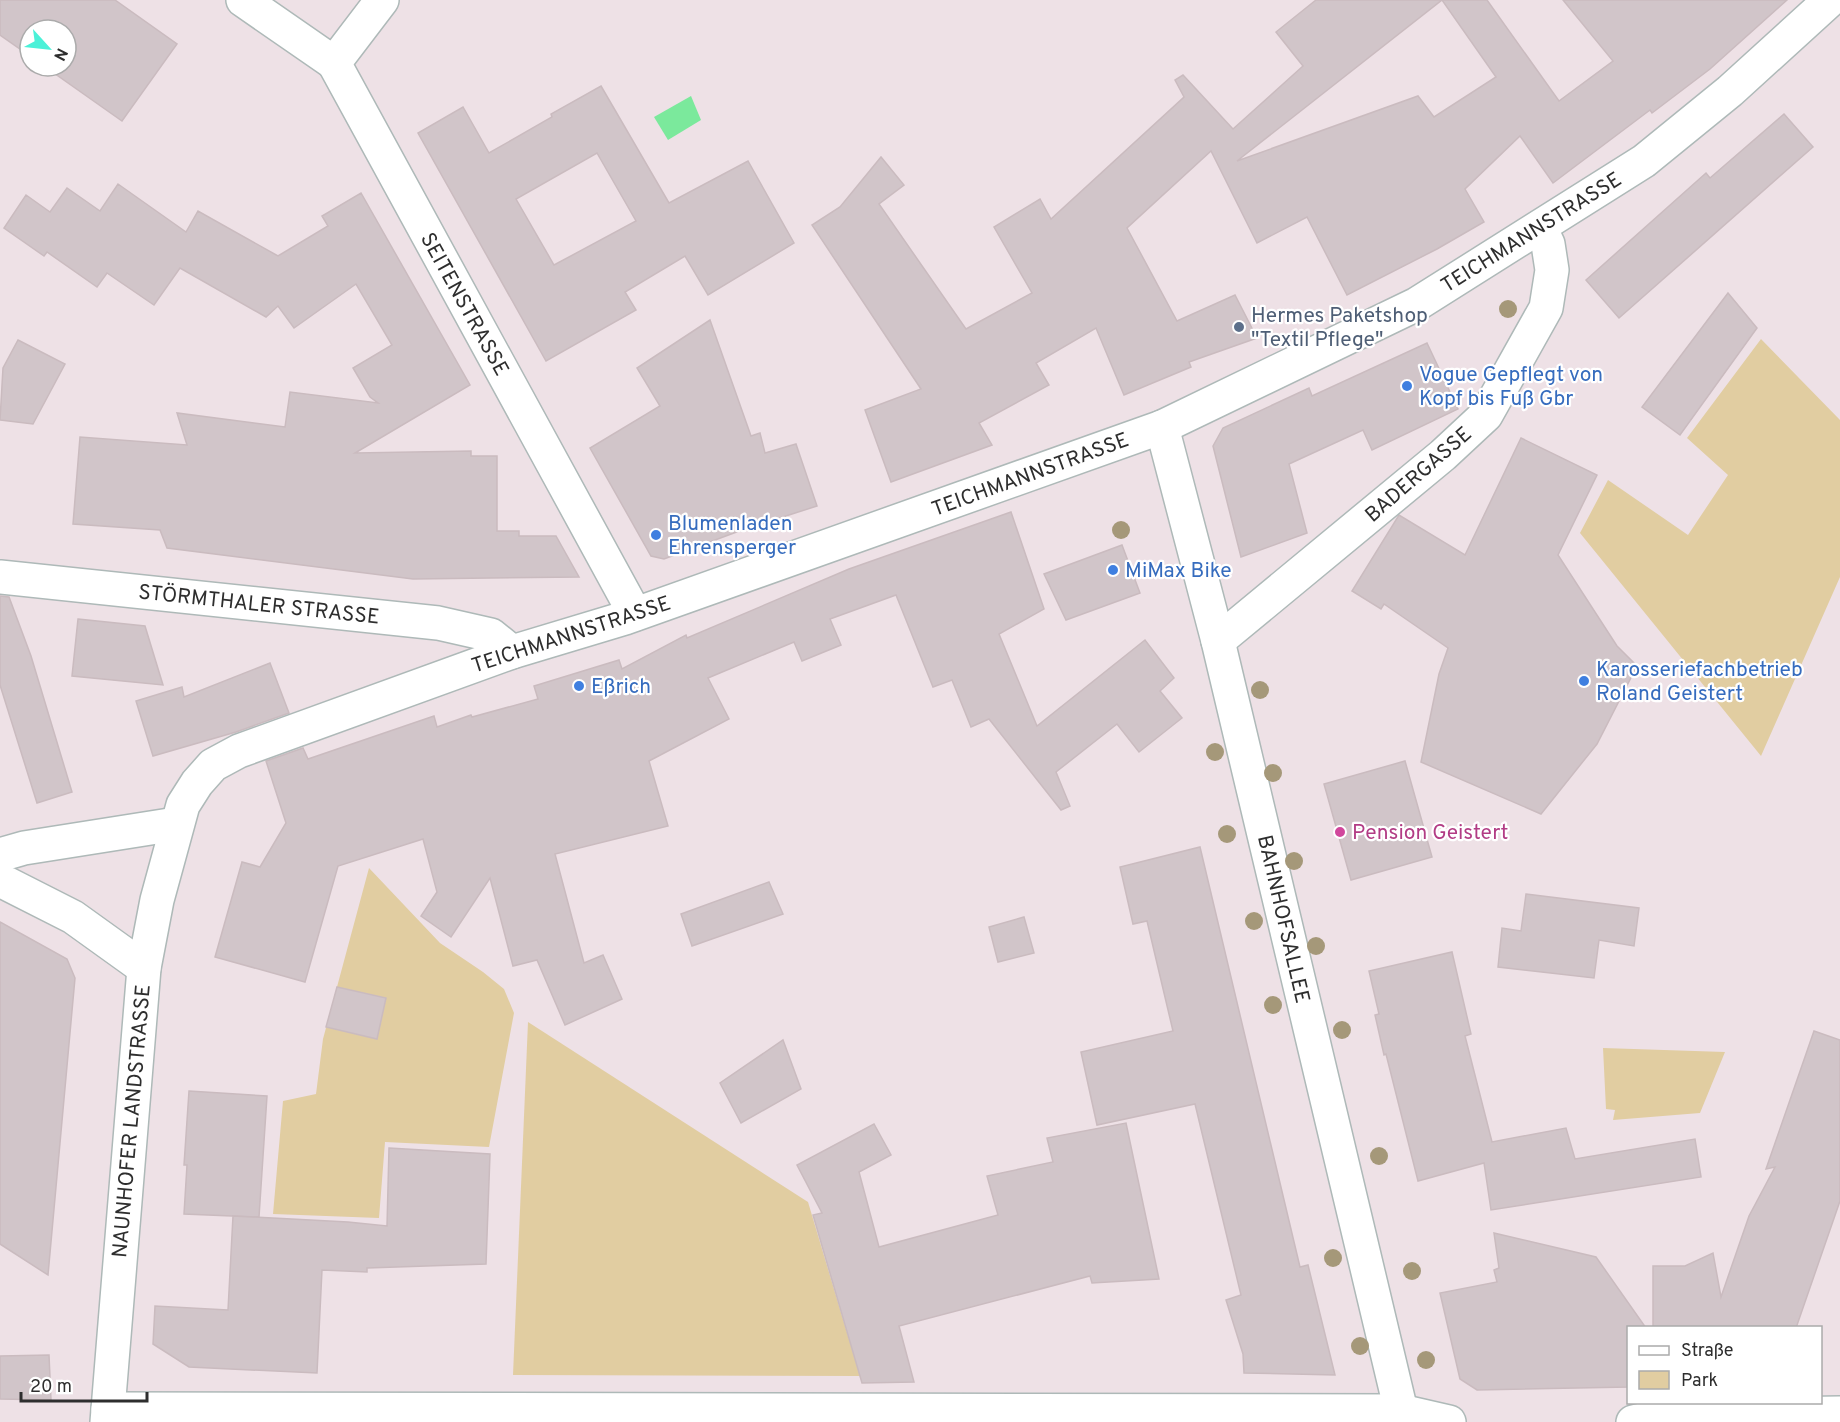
<svg xmlns="http://www.w3.org/2000/svg" width="1840" height="1422" font-family="Overpass,sans-serif">
<style>
.green{fill:#e1cda1}
.water{fill:#7be99c}
.building{fill:#d1c5c9;stroke:#cabbbf;stroke-width:1.5;fill-rule:evenodd}
.lines{fill:none;stroke-linecap:round;stroke-linejoin:round}
.minor-casing{stroke:#aeb9b8;stroke-width:36}
.tertiary-casing{stroke:#aeb9b8;stroke-width:36}
.minor{stroke:#fff;stroke-width:33}
.tertiary{stroke:#fff;stroke-width:33}
.tree{fill:#a59879}
.service-dot{fill:#5c6f8a;stroke:#fff;stroke-width:2}
.shop-dot{fill:#3f7fe0;stroke:#fff;stroke-width:2}
.hotel-dot{fill:#d1479c;stroke:#fff;stroke-width:2}
.labels{text-anchor:middle;stroke-width:4.5;stroke-linejoin:round;paint-order:stroke}
.street-label{font-size:21px;fill:#2e2e2e;stroke:#fff}
.service-label{font-size:21px;fill:#4e5e75;stroke:#fff;text-anchor:start}
.shop-label{font-size:21px;fill:#366cbe;stroke:#fff;text-anchor:start}
.hotel-label{font-size:21px;fill:#b23c85;stroke:#fff;text-anchor:start}
</style>
<rect width="100%" height="100%" fill="#eee1e6"/>
<g class="green">
<path d="M1761,339l79,81v157l-79,179 -181,-223 28,-53 80,55 40,-60 -41,-37z"/>
<path d="M369,868l71,75 43,29 21,17 10,24 -25,134 -104,-5 -6,76 -106,-4 10,-113 33,-7 7,-55z"/>
<path d="M528,1022l280,180 52,174 -347,-1z"/>
<path d="M1603,1048l122,4 -25,61 -87,7 2,-10 -9,-1z"/>
</g>
<path class="water" d="M691,96l10,24 -33,20 -14,-23z"/>
<g class="building">
<path d="M0,0h115l62,44 -55,77 -78,-55h22v-36h-36v26l-30,-21z"/>
<path d="M1316,0h126l-205,161 181,-65 16,21 62,-40 -54,-77h45l72,101 54,-40 -50,-61h224l-77,69 -58,44 -2,-3 -97,73 -33,-47 -55,53 19,33 -47,27 -90,46 -40,-78 -50,26 -46,-92 -84,77 50,93 58,-26 22,43 -68,24 2,5 -67,28 -28,-67 -60,35 13,22 -70,38 13,22 -101,37 -26,-72 56,-21 -109,-164 28,-18 41,-50 23,28 -25,19 87,125 66,-36 -38,-66 46,-28 11,20 133,-122 -9,-17 8,-5 50,54 70,-63 -27,-34z"/>
<path d="M601,86l68,117 79,-42 46,82 -86,52 -23,-39 -60,36 11,18 -90,51 -128,-228 45,-26 26,46 63,-36 -1,-3zM597,153l39,68 -82,44 -38,-66z"/>
<path d="M1784,114l29,33 -194,171 -33,-38 120,-107 4,5z"/>
<path d="M118,184l68,48 12,-21 80,45 50,-30 -6,-10 39,-23 109,192 -115,68 116,-2v5h26v75h22v5h37l23,41 -166,2 -246,-31 -7,-18 -87,-6 7,-87 107,8 -10,-32 108,14 5,-35 88,11 -8,-6 -17,-29 39,-23 -36,-61 -62,44 -16,-22 -12,11 -86,-49 -26,37 -47,-32 -10,14 -50,-35 -3,4 -40,-28 22,-33 24,17 17,-24 33,23z"/>
<path d="M1728,293l29,35 -77,107 -38,-28z"/>
<path d="M710,320l41,116 9,-3 5,20 31,-9 21,62 -75,24 -78,29 -13,-3 -61,-108 70,-42 -23,-38z"/>
<path d="M18,340l47,24 -32,60 -33,-4 3,-52z"/>
<path d="M1427,343l31,66 -86,41 -9,-20 -74,34 18,69 -66,24 -28,-111 10,-18 86,-40 3,8z"/>
<path d="M1521,438l76,37 -39,80 59,91 20,20 -40,78 -56,70 -120,-52 18,-88 9,-26 -64,-44 -3,5 -29,-18 47,-76 66,40z"/>
<path d="M1011,512l33,97 -45,25 38,92 108,-86 29,38 -14,13 22,27 -43,34 -22,-28 -61,48 14,34 -9,4 -72,-91 -18,8 -19,-47 -19,7 -37,-92 -66,24 11,26 -39,16 -8,-19 -86,36 21,41 -80,42 19,65 -113,28 29,109 19,-8 19,44 -57,26 -28,-65 -24,6 -23,-88 -39,59 -30,-21 16,-24 -14,-53 -85,27 -33,116 -90,-25 27,-95 18,5 26,-44 -20,-62 37,-13 5,11 126,-43 3,11 34,-12 1,2 66,-18 -4,-13 85,-26 3,9 64,-34 1,3 162,-69z"/>
<path d="M1122,545l18,48 -74,27 -22,-46z"/>
<path d="M0,596l9,1 22,59 41,136 -35,11 -37,-118z"/>
<path d="M78,619l67,7 18,59 -91,-9z"/>
<path d="M270,663l19,50 -53,19 -83,24 -17,-55 46,-14 2,10z"/>
<path d="M1405,761l27,96 -81,23 -27,-96z"/>
<path d="M1200,847l100,420 8,-2 27,110 -91,-2 -1,-19 -17,-54 15,-5 -46,-191 -98,21 -16,-73 92,-21 -26,-110 -14,3 -13,-57z"/>
<path d="M769,882l14,32 -91,32 -11,-32z"/>
<path d="M1526,894l113,14 -5,38 -35,-6 -5,38 -96,-11 4,-39 19,3z"/>
<path d="M1024,917l10,36 -36,9 -9,-35z"/>
<path d="M0,922l67,37 8,19 -27,297 -48,-31z"/>
<path d="M1452,952l19,82 -6,2 27,106 74,-14 9,31 120,-20 6,38 -210,33 -7,-47 -66,18 -32,-127 -2,1 -9,-40 4,-1 -10,-43z"/>
<path d="M337,987l49,11 -9,41 -51,-12z"/>
<path d="M1814,1031l26,9v161l-44,127h-143v-62h32l28,-13 8,44 28,-81 26,-49 -9,2z"/>
<path d="M783,1040l18,49 -60,34 -21,-40z"/>
<path d="M189,1091l78,5 -8,121 -75,-3 3,-49h-3z"/>
<path d="M1126,1123l33,156 -67,4 -2,-7 -191,50 15,56 -52,1 -49,-168 9,-2 -25,-48 77,-41 17,31 -32,17 20,75 119,-32 -11,-39 66,-14 -6,-24z"/>
<path d="M389,1148l101,6 -4,110 -119,4v4l-45,-2 -5,103 -128,-6 -36,-23 2,-38 73,4 5,-94 115,6 39,4z"/>
<path d="M1494,1233l102,24 50,71h-17v59l-152,3 -17,-11 -20,-86 57,-11 -3,-12 5,-2z"/>
<path d="M49,1355l2,45 -51,-1v-43z"/>
</g>
<g class="lines">
<g class="minor-casing">
<g id="minor">
<path d="M243,0l91,63"/>
<path d="M382,0l-48,63 301,551"/>
<path d="M1162,427l56,214 183,770"/>
<path d="M1218,641l225,-186 43,-40 60,-107 6,-38 -4,-26 -8,-17"/>
<path d="M0,855l24,-7 152,-24"/>
<path d="M0,881l8,3 65,33 71,51"/>
<path d="M108,1409l1293,2 48,11"/>
<path d="M1633,1422l25,-6 182,-3"/>
</g>
</g>
<g class="tertiary-casing">
<g id="tertiary">
<path d="M0,577l438,46 53,12 21,17"/>
<path d="M107,1422l37,-454 13,-68 26,-95 14,-22 16,-18 26,-14 273,-99 113,-34 537,-191 255,-123 227,-143 86,-70 100,-91"/>
</g>
</g>
<use href="#minor" class="minor"/>
<use href="#tertiary" class="tertiary"/>
</g>
<g class="tree">
<circle cx="1508" cy="309" r="9"/>
<circle cx="1121" cy="530" r="9"/>
<circle cx="1260" cy="690" r="9"/>
<circle cx="1215" cy="752" r="9"/>
<circle cx="1273" cy="773" r="9"/>
<circle cx="1227" cy="834" r="9"/>
<circle cx="1294" cy="861" r="9"/>
<circle cx="1254" cy="921" r="9"/>
<circle cx="1316" cy="946" r="9"/>
<circle cx="1273" cy="1005" r="9"/>
<circle cx="1342" cy="1030" r="9"/>
<circle cx="1379" cy="1156" r="9"/>
<circle cx="1333" cy="1258" r="9"/>
<circle cx="1412" cy="1271" r="9"/>
<circle cx="1360" cy="1346" r="9"/>
<circle cx="1426" cy="1360" r="9"/>
</g>
<circle class="service-dot" cx="1239" cy="327" r="6"/>
<g class="shop-dot">
<circle cx="1407" cy="386" r="6"/>
<circle cx="656" cy="535" r="6"/>
<circle cx="1113" cy="570" r="6"/>
<circle cx="1584" cy="681" r="6"/>
<circle cx="579" cy="686" r="6"/>
</g>
<circle class="hotel-dot" cx="1340" cy="832" r="6"/>
<g class="labels">
<g class="street-label">
<text transform="translate(1531 232) rotate(-32)" y="7">TEICHMANNSTRASSE</text>
<text transform="translate(465 304) rotate(61)" y="7">SEITENSTRASSE</text>
<text transform="translate(1030 474) rotate(-20)" y="7">TEICHMANNSTRASSE</text>
<text transform="translate(1418 474) rotate(-41)" y="7">BADERGASSE</text>
<text transform="translate(259 604) rotate(6)" y="7">STÖRMTHALER STRASSE</text>
<text transform="translate(571 634) rotate(-18)" y="7">TEICHMANNSTRASSE</text>
<text transform="translate(1284 919) rotate(77)" y="7">BAHNHOFSALLEE</text>
<text transform="translate(131 1121) rotate(-85)" y="7">NAUNHOFER LANDSTRASSE</text>
</g>
<g class="service-label">
<text x="1251" y="322">Hermes Paketshop<tspan x="1251" dy="24">"Textil Pflege"</tspan></text>
</g>
<g class="shop-label">
<text x="1419" y="381">Vogue Gepflegt von<tspan x="1419" dy="24">Kopf bis Fuß Gbr</tspan></text>
<text x="668" y="530">Blumenladen<tspan x="668" dy="24">Ehrensperger</tspan></text>
<text x="1125" y="577">MiMax Bike</text>
<text x="1596" y="676">Karosseriefachbetrieb<tspan x="1596" dy="24">Roland Geistert</tspan></text>
<text x="591" y="693">Eßrich</text>
</g>
<g class="hotel-label">
<text x="1352" y="839">Pension Geistert</text>
</g>
</g>
<rect x="1627" y="1326" width="195" height="78" fill="#ffffff" stroke="#ababab" stroke-width="1.5"/>
<rect x="1639" y="1346" width="30" height="9" fill="#ffffff" stroke="#ababab" stroke-width="1.5"/>
<text x="1681" y="1356" font-size="18" fill="#2e2e2e">Straße</text>
<rect x="1639" y="1371" width="30" height="18" fill="#e1cda1" stroke="#ababab" stroke-width="1.5"/>
<text x="1681" y="1386" font-size="18" fill="#2e2e2e">Park</text>
<g transform="translate(48 48) rotate(117)"><circle r="28" fill="#ffffff" stroke="#ababab" stroke-width="1.5"/>
<path d="M0-4.5L10 22L0 15L-10 22Z" fill="#4bf1d8"/>
<text y="-9" font-size="16" font-weight="bold" text-anchor="middle" fill="#2e2e2e">N</text>
</g>
<path d="M21 1392v9h126v-9" fill="none" stroke="#2e2e2e" stroke-width="3"/>
<text x="30" y="1392" font-size="18" fill="#2e2e2e" stroke="#ffffff" stroke-width="4.5" paint-order="stroke">20 m</text>
</svg>
